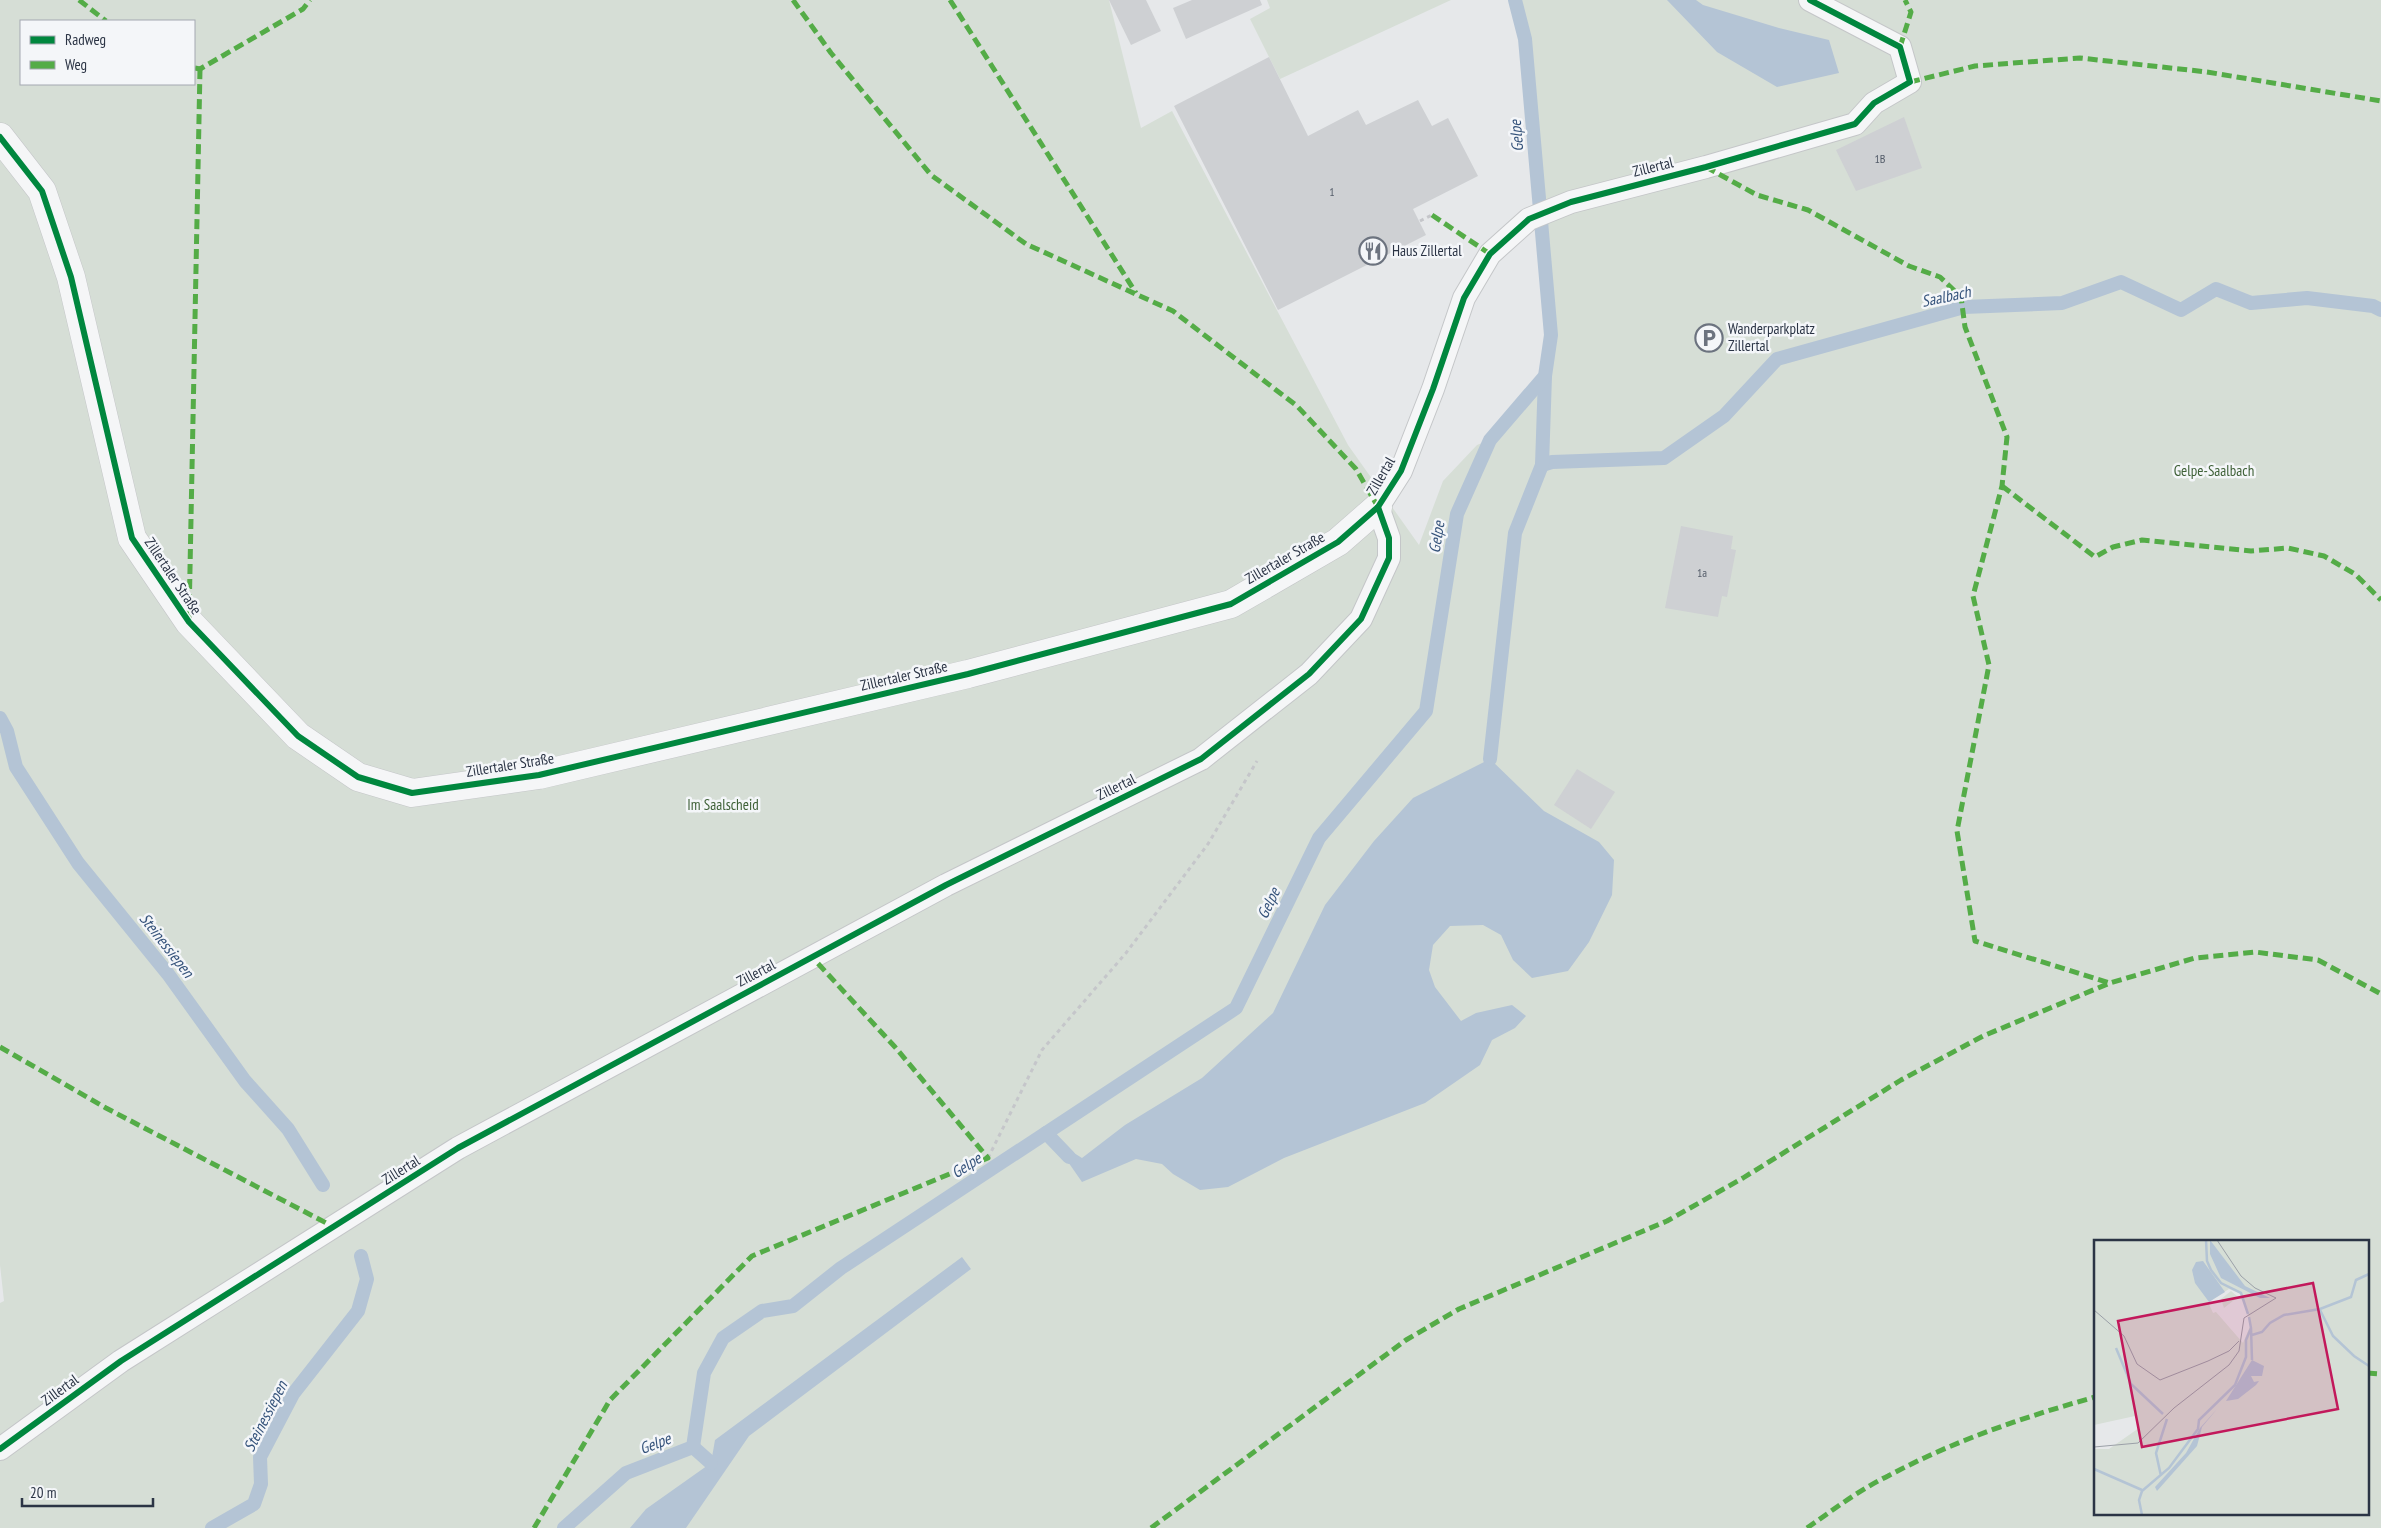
<svg xmlns="http://www.w3.org/2000/svg" width="2381" height="1528" font-family="'PT Sans Narrow',sans-serif">
<style>
.green{fill:#d6ded6;fill-rule:evenodd}
.water{fill:#b4c4d5}
.lines{fill:none;stroke-linecap:round;stroke-linejoin:round}
.stream{stroke:#b4c4d5;stroke-width:14}
.building{fill:#ced0d3}
.service-casing{stroke:#c4c6c8;stroke-width:24}
.minor-casing{stroke:#c4c6c8;stroke-width:29}
.path{stroke:#c5c6ca;stroke-width:3;stroke-dasharray:4 4;stroke-linecap:butt}
.service{stroke:#f5f6f7;stroke-width:22}
.minor{stroke:#f5f6f7;stroke-width:28}
.quiet{stroke:#54ac47;stroke-width:5;stroke-dasharray:10 5;stroke-linecap:butt}
.cycleway-casing{stroke:#f4f6f9;stroke-width:9}
.cycleway{stroke:#00873e;stroke-width:6}
.labels{text-anchor:middle;stroke-width:5;stroke-linejoin:round;paint-order:stroke}
.number-label{font-size:12px;fill:#545c69}
.street-label{font-size:15px;fill:#2b3445;stroke:#f4f6f9}
.poi-label{font-size:15px;fill:#2b3445;stroke:#f4f6f9;text-anchor:start}
.park-label{font-size:15px;fill:#3f6138;stroke:#f4f6f9}
.water-label{font-size:16px;font-style:italic;fill:#34527a;stroke:#f4f6f9}
.inset-river{fill:none;stroke:#b4c4d5;stroke-width:2.5}
.inset-road{fill:none;stroke:#9ba0a8;stroke-width:1}
.view{fill:#c2185b;fill-opacity:0.15;stroke:#c2185b;stroke-width:2.5}
.inset-edge{fill:none;stroke:#2b3445;stroke-width:2.5}
</style>
<rect width="100%" height="100%" fill="#e6e8ea"/>
<g class="green">
<path d="M0,0h1109l32,128 31,-17 176,334 71,100 24,-64 34,-36 13,-5 55,-64 6,-41 -26,-296 -10,-39h866v1528h-2381v-225l4,-2 -4,-36zM21,21h173v63h-173zM2095,1242h272v272h-272z"/>
<path d="M1267,0h184l-171,79 -30,-60 20,-11z"/>
</g>
<g class="water">
<path d="M1667,0h29l7,5 76,23 50,12 10,33 -62,14 -60,-35z"/>
<path d="M1490,759l54,52 55,31 15,18 -2,35 -23,47 -21,29 -36,7 -19,-18 -12,-25 -18,-10 -33,1 -17,19 -4,25 6,17 26,34 15,-8 36,-8 14,11 -11,12 -23,12 -12,25 -55,38 -141,55 -56,29 -28,3 -27,-16 -11,-10 -26,-5 -54,23 -16,-23 8,-6 8,5 43,-33 77,-47 71,-65 52,-108 49,-64 39,-43z"/>
<path d="M962,1257l9,12 -222,167 -63,92h-56l16,-19 65,-46 4,-23z"/>
</g>
<g class="lines">
<g class="stream">
<path d="M1542,465l10,-3 112,-4 60,-42 53,-57 187,-52 98,-4 59,-21 60,28 35,-21 35,14 56,-5 66,8 8,4"/>
<path d="M0,718l7,13 9,36 62,96 90,111 77,107 43,48 35,56"/>
<path d="M1490,759l25,-226 27,-68 3,-89"/>
<path d="M1046,1133l23,24"/>
<path d="M693,1447l18,16"/>
<path d="M212,1528l42,-24 7,-20 -1,-27 33,-63 65,-83 9,-32 -6,-23"/>
<path d="M564,1528l62,-55 67,-26 11,-74 19,-35 39,-27 31,-5 48,-38 395,-260 83,-170 107,-127 31,-197 33,-74 55,-64 6,-41 -26,-296 -10,-39"/>
</g>
</g>
<g class="building">
<path d="M1109,0h37l15,31 -30,14z"/>
<path d="M1192,0h68l2,5 -76,34 -13,-31z"/>
<path d="M1269,57l39,79 50,-26 8,15 52,-25 14,26 16,-8 30,58 -65,33 13,26 -148,75 -104,-204z"/>
<path d="M1904,117l18,51 -66,23 -20,-41z"/>
<path d="M1681,526l52,10 -2,13 5,1 -9,47 -5,-1 -4,21 -53,-9z"/>
<path d="M1577,769l38,23 -24,37 -37,-24z"/>
</g>
<g class="lines">
<g class="service-casing">
<path id="service" d="M0,1449l121,-88 337,-213 488,-263 255,-126 108,-85 52,-55 28,-61v-20l-11,-31 23,-36 32,-82 31,-91 26,-44 39,-35 42,-17 135,-35 149,-43 19,-21 36,-21 -10,-35 -90,-47"/>
</g>
<g class="minor-casing">
<path id="minor" d="M0,137l42,54 29,86 61,261 57,84 109,114 60,41 54,16 127,-18 429,-101 263,-70 107,-62 40,-35"/>
</g>
<g class="path">
<path d="M1420,221l12,-6"/>
<path d="M988,1158l54,-108 84,-97 82,-109 49,-83"/>
</g>
<use href="#service" class="service"/>
<use href="#minor" class="minor"/>
<g class="quiet">
<path d="M79,0l27,21"/>
<path d="M793,0l38,53 100,122 95,69 147,67 124,95 59,63 22,38"/>
<path d="M950,0l186,293"/>
<path d="M1900,47l11,-35 -6,-12"/>
<path d="M195,68l5,1 103,-60 7,-9"/>
<path d="M1910,82l65,-16 105,-8 127,14 174,29"/>
<path d="M1706,167l51,28 51,15 101,56 31,11 21,20 4,30 42,110 -5,49 -29,110 16,69 -32,166 18,110 135,42"/>
<path d="M1432,215l58,39"/>
<path d="M2002,486l93,71 18,-10 29,-7 109,11 37,-3 36,8 31,18 26,26"/>
<path d="M189,619l11,-550"/>
<path d="M0,1047l106,61 228,119"/>
<path d="M2367,1373l14,1"/>
<path d="M534,1528l76,-128 142,-144 236,-98 -93,-111 -83,-90"/>
<path d="M1151,1528l255,-188 53,-31 208,-88 76,-43 158,-98 82,-44 127,-53 85,-25 60,-6 63,8 63,34"/>
<path d="M1807,1528c26,-18 52,-38 81,-52 65,-35 136,-59 207,-79"/>
</g>
<g class="cycleway-casing">
<g id="cycleway">
<path d="M0,137l42,54 29,86 61,261 57,84 109,114 60,41 54,16 127,-18 429,-101 263,-70 107,-62 40,-35 23,-36 32,-82 31,-91 26,-44 39,-35 42,-17 135,-35 149,-43 19,-21 36,-21 -10,-35 -90,-47"/>
<path d="M0,1449l121,-88 337,-213 488,-263 255,-126 108,-85 52,-55 28,-61v-20l-11,-31"/>
</g>
</g>
<use href="#cycleway" class="cycleway"/>
</g>
<defs>
<g id="restaurant-ring" transform="scale(1.4375)"><circle r="9.5" fill="#f4f6f9" stroke="#6c737f" stroke-width="1.5"/><path d="M-5-6h1v4h1v-4h1v4h1v-4h1v5L-1.5 .5V6h-2V.5L-5-1ZM5-6V6H3V1.5H1.5Q1.5-4 5-6Z" fill="#6c737f"/></g>
<g id="parking-ring" transform="scale(1.4375)"><circle r="9.5" fill="#f4f6f9" stroke="#6c737f" stroke-width="1.5"/><path d="M-3.5-5.5H1a3.5 3.5 0 0 1 0 7H-1V5.5H-3.5ZM-1-3.4V-.6H.8a1.4 1.4 0 0 0 0-2.8Z" fill="#6c737f"/></g>
</defs>
<g fill-rule="evenodd">
<use href="#restaurant-ring" x="1373" y="251"/>
<use href="#parking-ring" x="1709" y="338"/>
</g>
<g class="labels">
<g class="number-label">
<text x="1880" y="163">1B</text>
<text x="1332" y="196">1</text>
<text x="1702" y="577">1a</text>
</g>
<g class="street-label">
<text transform="translate(1653 167) rotate(-14)" y="5">Zillertal</text>
<text transform="translate(1381 476) rotate(-60)" y="5">Zillertal</text>
<text transform="translate(1285 558) rotate(-30)" y="5">Zillertaler Straße</text>
<text transform="translate(173 576) rotate(56)" y="5">Zillertaler Straße</text>
<text transform="translate(904 676) rotate(-13)" y="5">Zillertaler Straße</text>
<text transform="translate(510 765) rotate(-9)" y="5">Zillertaler Straße</text>
<text transform="translate(1116 787) rotate(-26)" y="5">Zillertal</text>
<text transform="translate(756 973) rotate(-28)" y="5">Zillertal</text>
<text transform="translate(401 1170) rotate(-32)" y="5">Zillertal</text>
<text transform="translate(60 1390) rotate(-36)" y="5">Zillertal</text>
</g>
<g class="poi-label">
<text x="1392" y="256">Haus Zillertal</text>
<text x="1728" y="334">Wanderparkplatz<tspan x="1728" dy="17">Zillertal</tspan></text>
</g>
<g class="park-label">
<text x="2214" y="476">Gelpe-Saalbach</text>
<text x="723" y="810">Im Saalscheid</text>
</g>
<g class="water-label">
<text transform="translate(1516 136) rotate(-95)" y="6">Gelpe</text>
<text transform="translate(1946 296) rotate(-12)" y="6">Saalbach</text>
<text transform="translate(1436 537) rotate(-81)" y="6">Gelpe</text>
<text transform="translate(1268 903) rotate(-64)" y="6">Gelpe</text>
<text transform="translate(167 945) rotate(52)" y="6">Steinessiepen</text>
<text transform="translate(966 1165) rotate(-33)" y="6">Gelpe</text>
<text transform="translate(265 1416) rotate(-63)" y="6">Steinessiepen</text>
<text transform="translate(655 1443) rotate(-21)" y="6">Gelpe</text>
</g>
</g>
<g transform="translate(2094 1240)">
<rect width="275" height="275" fill="#e6e8ea"/>
<path d="M0,0h275v275h-275v-66h15l30,-21 -4,-12 -41,9zM135,49l12,5 10,30 -8,19 -27,-31 -3,1 -5,-11zM137,51l7,6 -14,11 -3,-9z" fill="#d6ded6" fill-rule="evenodd"/>
<path d="M116,0l35,46 25,12h-10l-39,-20 -11,-24zM109,21l22,31 -16,10 -14,-19 -3,-13 4,-8zM158,120l12,6 -2,10h-11l3,6 5,-1 -3,4 -18,14 -12,2zM123,169l-15,18 -5,19 -40,45 -2,-4 31,-34 14,-25z" fill="#b4c4d5"/>
<path class="inset-river" d="M112,0l1,21 4,9 10,13 20,10 7,21M226,70l13,26 21,20 15,10M157,88l1,32M158,95l10,-3 8,-9 14,-8 36,-6 31,-12 5,-17 13,-6M22,108l15,36 32,30M0,229l48,21M67,236l-5,-23 11,-34M48,275l-3,-15 3,-9 27,-23 29,-39 1,-9 36,-35 11,-28v-17l5,-12 -2,-11"/>
<path class="inset-road" d="M0,70l30,26 13,28 23,16 48,-19 21,-10 10,-10M0,207l44,-4 36,-35 55,-43 10,-14 5,-33 32,-20 -21,-10 -14,-12 -24,-36"/>
<path class="view" d="M219,43l25,126 -196,38 -24,-126z"/>
<rect width="275" height="275" class="inset-edge"/>
</g>
<rect x="20" y="20" width="175" height="65" fill="#f4f6f9" stroke="#a4a8b1"/>
<rect x="30" y="36" width="25" height="8" fill="#00873e" stroke="#a4a8b1"/>
<text x="65" y="45" font-size="15" fill="#2b3445">Radweg</text>
<rect x="30" y="61" width="25" height="8" fill="#54ac47" stroke="#a4a8b1"/>
<text x="65" y="70" font-size="15" fill="#2b3445">Weg</text>
<path d="M22 1498v8h131v-8" fill="none" stroke="#2b3445" stroke-width="2.5"/>
<text x="30" y="1498" font-size="15" fill="#2b3445" stroke="#f4f6f9" stroke-width="4" paint-order="stroke">20 m</text>
</svg>
